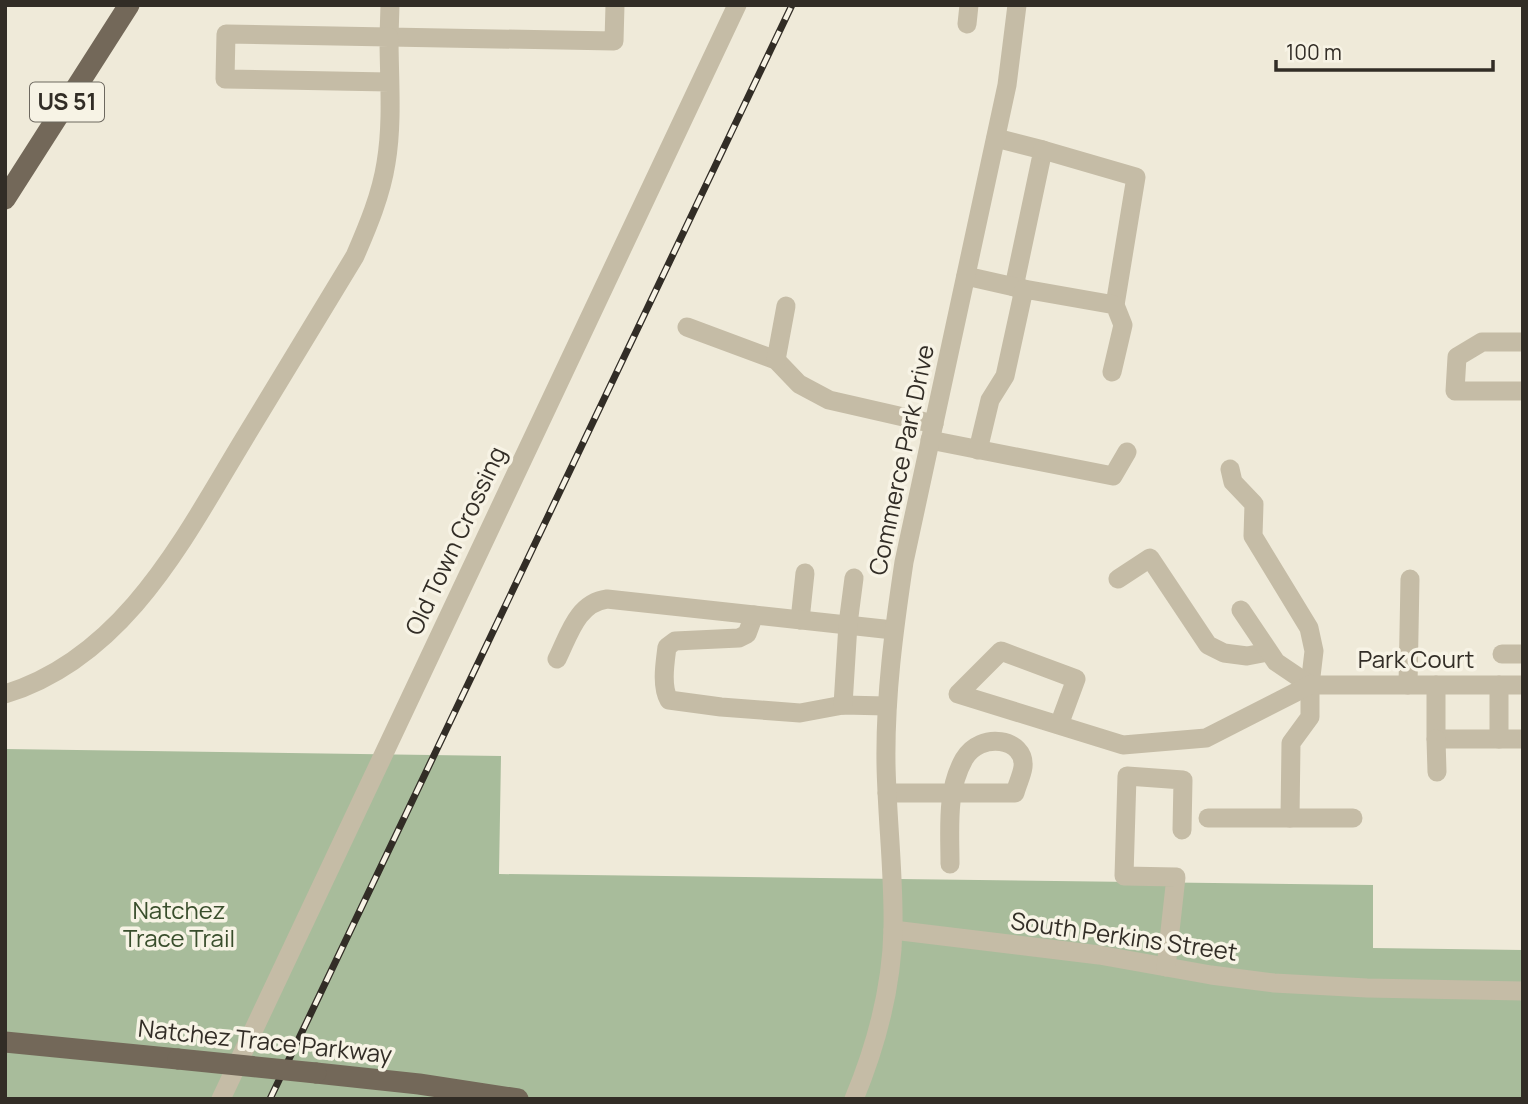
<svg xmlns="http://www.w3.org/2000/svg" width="1528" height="1104" font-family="Manrope,sans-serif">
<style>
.green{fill:#a8bc9b}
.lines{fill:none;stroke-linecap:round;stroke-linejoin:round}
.minor{stroke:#c5bca6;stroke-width:19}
.major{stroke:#736859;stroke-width:21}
.rail-casing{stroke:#322d26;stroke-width:7}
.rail{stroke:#f7f3e5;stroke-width:4.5;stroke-dasharray:13;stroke-linecap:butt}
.major-bridge{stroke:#736859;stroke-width:21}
.labels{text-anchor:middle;stroke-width:7;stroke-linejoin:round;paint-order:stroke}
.shield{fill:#f7f3e5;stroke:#6d685f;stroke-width:2}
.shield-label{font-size:23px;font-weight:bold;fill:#322d26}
.street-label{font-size:24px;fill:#322d26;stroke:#f7f3e5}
.park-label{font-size:24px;fill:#394e2c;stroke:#f7f3e5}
</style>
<rect width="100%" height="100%" fill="#efead9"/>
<path class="green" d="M5,749l496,7 -2,118 874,11v63l150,2v149h-1518z"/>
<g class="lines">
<g class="minor">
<path d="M390,5l-1,32 225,4 1,-36"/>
<path d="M967,24l2,-19"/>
<path d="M996,138l47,12 -29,137"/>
<path d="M1043,150l93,27 -21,128"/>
<path d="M966,276l58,13"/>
<path d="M687,327l89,33 23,24 30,16 105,24"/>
<path d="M1523,342h-41l-25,15 -2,34h68"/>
<path d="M776,360l10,-54"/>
<path d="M930,440l183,36 14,-24"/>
<path d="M978,450l12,-50 15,-24 19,-87 91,16 8,20 -11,47"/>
<path d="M1230,469l3,13 21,22 -1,32 56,92 5,23 -4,34v32l-19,26 -1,75"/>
<path d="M1118,579l32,-21 58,87 16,8 23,3 21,-4"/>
<path d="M1241,610l35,52 34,23"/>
<path d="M754,615l-7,19 -8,4 -64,3 -8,6c-2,16 -6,39 2,53l52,7 79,6 43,-8 44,1"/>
<path d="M800,620l5,-47"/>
<path d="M1502,654h21"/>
<path d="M557,659c12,-24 20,-56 50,-60l286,31"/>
<path d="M1408,685l2,-106"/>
<path d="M1436,685v54h63"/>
<path d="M1499,685v54h24"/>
<path d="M5,694c120,-37 179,-156 239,-255 37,-61 74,-122 111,-183 13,-30 26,-61 31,-93 7,-41 3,-85 3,-126l-163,-3 -1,45 164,3"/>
<path d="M843,705l5,-81 6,-46"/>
<path d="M1059,725l17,-46 -75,-28 -43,43 165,51 83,-7 104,-53h213"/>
<path d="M1436,739l1,33"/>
<path d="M887,793h128c2,-8 7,-18 8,-26 3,-29 -43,-36 -59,-8 -18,32 -14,69 -14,105"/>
<path d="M1208,818h145"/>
<path d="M893,930l206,25 112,20 63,8 93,5 156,3"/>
<path d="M1166,967l10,-90 -52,-1 3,-100 56,4 -1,50"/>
<path d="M221,1099l516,-1094"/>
<path d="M854,1099c22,-53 38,-113 39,-171 1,-55 -6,-109 -7,-164 -1,-68 8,-135 18,-202l103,-477 10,-80"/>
</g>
<g class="major">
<path d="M5,199l124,-194"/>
<path d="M5,1042l173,17"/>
<path d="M316,1073l103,11 99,15"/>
</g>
<g class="rail-casing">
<path id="rail" d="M270,1099l522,-1094"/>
</g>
<use href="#rail" class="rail"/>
<path class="major-bridge" d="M178,1059l138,14"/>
</g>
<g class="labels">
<rect class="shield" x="30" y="82.5" width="74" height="39" rx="5"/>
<g class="shield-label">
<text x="67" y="110">US 51</text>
</g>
<g class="street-label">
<text transform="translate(902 460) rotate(-78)" y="8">Commerce Park Drive</text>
<text transform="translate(456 541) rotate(-65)" y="8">Old Town Crossing</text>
<text x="1416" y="668">Park Court</text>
<text transform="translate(1124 937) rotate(8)" y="8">South Perkins Street</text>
<text transform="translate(265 1042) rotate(6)" y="8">Natchez Trace Parkway</text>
</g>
<g class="park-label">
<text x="179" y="919">Natchez<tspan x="179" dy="28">Trace Trail</tspan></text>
</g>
</g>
<rect width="1528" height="1104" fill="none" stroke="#322d26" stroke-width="14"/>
<path d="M1276 60v10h217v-10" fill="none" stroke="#322d26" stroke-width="3.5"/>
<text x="1286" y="60" font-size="21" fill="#322d26" stroke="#f7f3e5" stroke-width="5" paint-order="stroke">100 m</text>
</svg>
